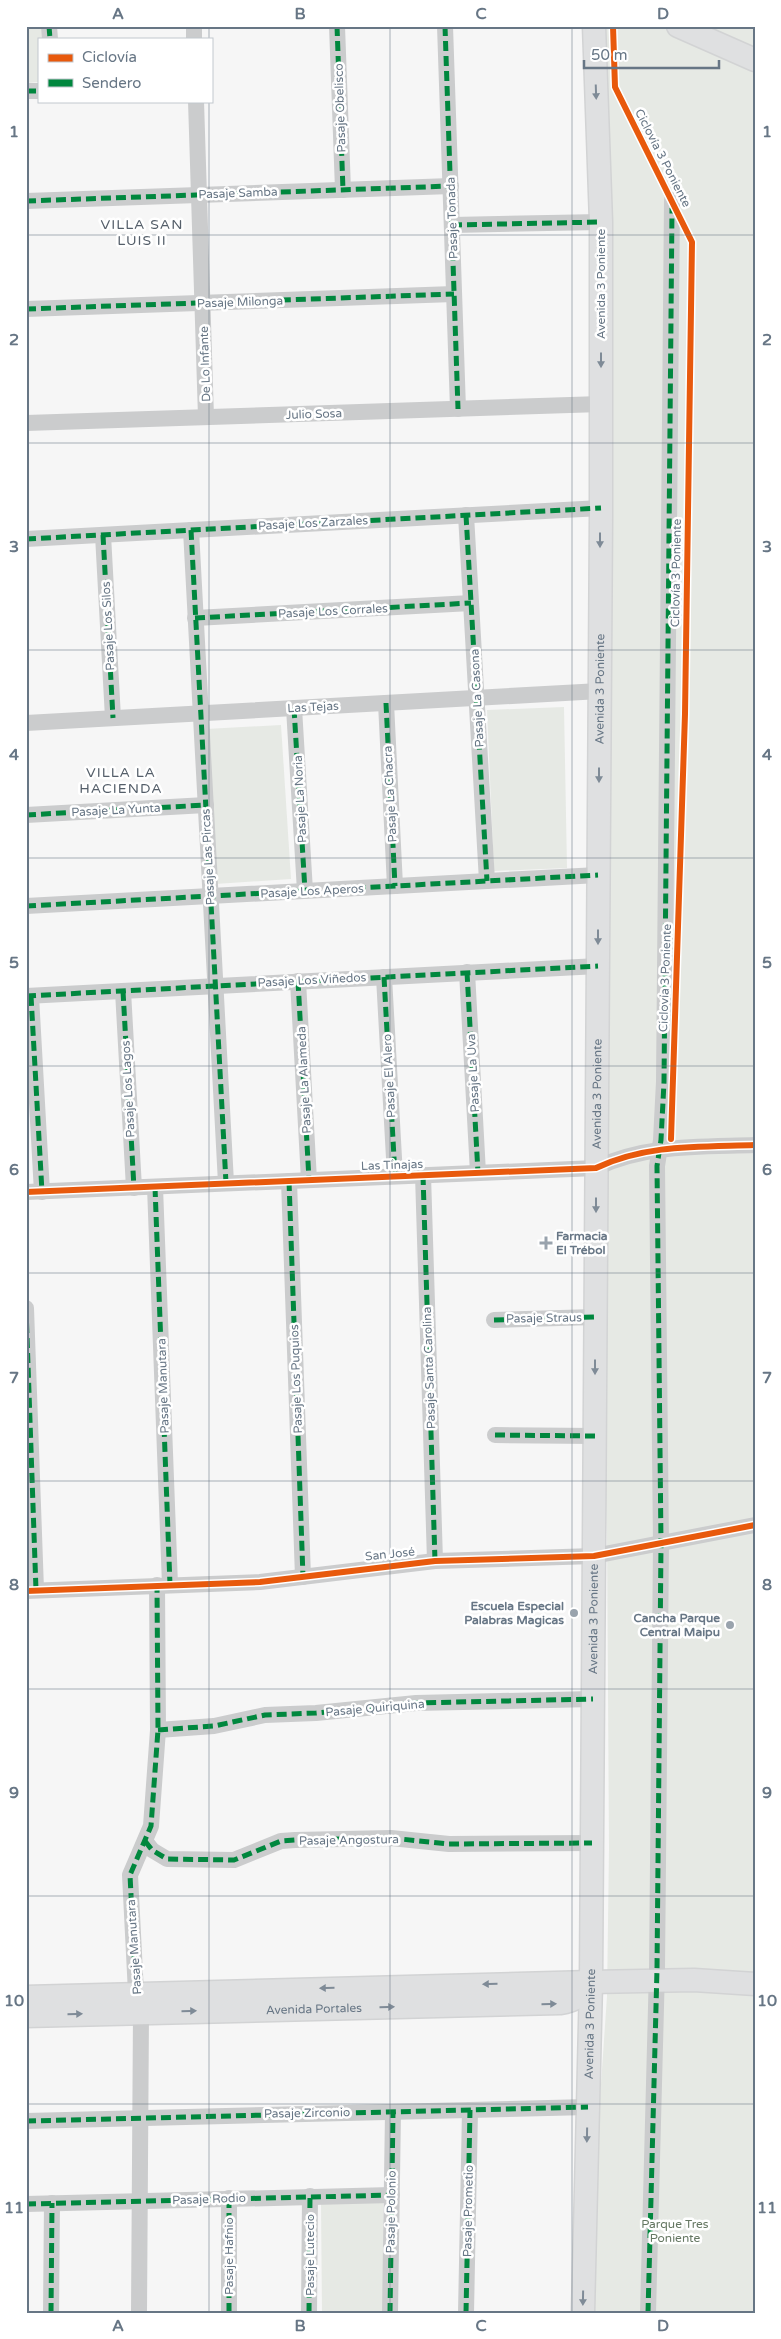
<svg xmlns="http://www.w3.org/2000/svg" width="781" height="2339" font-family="'Varela Round',sans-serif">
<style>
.green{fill:#e6e9e4}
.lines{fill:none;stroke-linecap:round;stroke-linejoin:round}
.secondary-casing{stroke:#d2d3d4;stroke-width:25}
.street{stroke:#cbcccd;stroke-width:16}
.secondary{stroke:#dfe0e1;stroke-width:22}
.quiet{stroke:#00873e;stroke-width:5;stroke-dasharray:10 5;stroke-linecap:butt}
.cycleway-casing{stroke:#fff;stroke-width:9}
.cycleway{stroke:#e8590c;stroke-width:6}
.oneway{fill:#7f8b97}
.grid{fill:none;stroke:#677685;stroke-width:1;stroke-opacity:0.55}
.poi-dot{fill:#99a3ad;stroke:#fff;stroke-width:2}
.labels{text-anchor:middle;stroke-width:5;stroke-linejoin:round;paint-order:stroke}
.street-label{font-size:12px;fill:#677685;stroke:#fff}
.poi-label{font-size:12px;font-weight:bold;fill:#677685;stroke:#fff;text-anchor:end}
.park-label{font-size:12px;fill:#657762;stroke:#fff}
.neighbourhood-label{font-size:14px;letter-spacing:1px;fill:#555f6a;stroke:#fff}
.neatline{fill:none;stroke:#677685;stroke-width:2}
.grid-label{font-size:16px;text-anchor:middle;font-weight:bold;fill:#677685}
</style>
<rect width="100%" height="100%" fill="#f6f6f6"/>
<g class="green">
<path d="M26,26h17l1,13h-5v43l-13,1z"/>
<path d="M604,26h151v2287h-162l7,-214 7,-103 2,-148 -2,-313 -6,-203z"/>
<path d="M564,707l3,161 -73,3 -7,-161z"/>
<path d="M281,725l10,154 -76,5 -9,-155z"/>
<path d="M383,2202l1,111h-62l-1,-110z"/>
</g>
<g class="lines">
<g class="secondary-casing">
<g id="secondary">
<path d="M678,26l77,34"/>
<path d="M26,1997l565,-15 103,-2 61,4"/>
<path id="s1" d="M26,2016l534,-13c15,-2 24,-8 31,-21"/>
<path id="s2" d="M583,2313l8,-331 10,-1465v-295l-7,-196"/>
</g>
</g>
<g class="street">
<path d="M49,26l1,13"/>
<path d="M194,26v13"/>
<path d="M337,26l6,164"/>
<path d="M445,26l13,383"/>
<path d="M26,91h13"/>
<path d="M196,101l10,316"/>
<path d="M26,201l425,-15"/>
<path d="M452,225l149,-3"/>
<path d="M26,309l428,-15"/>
<path d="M26,423l575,-19"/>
<path d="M466,515l21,366"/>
<path d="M191,530l35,653"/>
<path d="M103,535l10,183"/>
<path d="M26,539l575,-31"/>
<path d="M195,618l276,-15"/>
<path d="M386,703l9,183"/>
<path d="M294,708l11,183"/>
<path d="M26,723l574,-32"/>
<path d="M26,815l180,-10"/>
<path d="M26,906l572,-31"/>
<path d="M467,972l11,201"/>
<path d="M384,977l11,199"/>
<path d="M298,981l11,199"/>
<path d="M123,991l11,197"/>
<path d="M26,996l572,-30"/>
<path d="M31,996l11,196"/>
<path d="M423,1175l12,386"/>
<path d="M289,1181l14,396"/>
<path d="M155,1187l15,398"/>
<path d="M26,1192l570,-24c50,-24 104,-21 159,-23"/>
<path d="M26,1308l10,282"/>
<path d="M494,1320l101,-3"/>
<path d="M495,1435l100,1"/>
<path d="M26,1591l234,-9 175,-21 159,-5 161,-31"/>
<path d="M158,1730l56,-4 51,-11 51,-2 100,-10 177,-4"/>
<path d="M145,1841l7,9 15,9 67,1 47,-19 14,-1 96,-2 58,6 143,-1"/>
<path d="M26,2121l562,-14"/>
<path d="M229,2198v115"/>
<path d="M26,2204l366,-9"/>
<path d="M51,2313l1,-110"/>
<path d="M139,2313l2,-301 -5,-19 -6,-118 21,-49 7,-96 -1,-145"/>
<path d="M309,2313l1,-117"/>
<path d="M390,2313l3,-201"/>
<path d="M466,2313l4,-203"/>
<path d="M648,2313l9,-344 4,-425 -4,-378 4,-26 3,-58 8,-882"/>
</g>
<use href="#secondary" class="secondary"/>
<g class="quiet">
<path d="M49,26l1,13"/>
<path d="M337,26l6,164"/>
<path d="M445,26l13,383"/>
<path d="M26,91h13"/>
<path d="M26,201l425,-15"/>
<path d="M452,225l149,-3"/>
<path d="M26,309l428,-15"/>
<path d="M466,515l21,366"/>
<path d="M191,530l35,653"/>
<path d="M103,535l10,183"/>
<path d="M26,539l575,-31"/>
<path d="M195,618l276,-15"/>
<path d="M386,703l9,183"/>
<path d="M294,708l11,183"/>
<path d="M26,815l180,-10"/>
<path d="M26,906l572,-31"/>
<path d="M467,972l11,201"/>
<path d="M384,977l11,199"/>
<path d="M298,981l11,199"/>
<path d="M123,991l11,197"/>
<path d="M26,996l572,-30"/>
<path d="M31,996l11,196"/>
<path d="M423,1175l12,386"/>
<path d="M289,1181l14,396"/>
<path d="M155,1187l15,398"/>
<path d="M26,1308l10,282"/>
<path d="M494,1320l101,-3"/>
<path d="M495,1435l100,1"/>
<path d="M158,1730l56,-4 51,-11 51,-2 100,-10 177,-4"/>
<path d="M145,1841l7,9 15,9 67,1 47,-19 14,-1 96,-2 58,6 143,-1"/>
<path d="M136,1993l-6,-118 21,-49 7,-96 -1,-145"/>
<path d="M26,2121l562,-14"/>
<path d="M229,2198v115"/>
<path d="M26,2204l366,-9"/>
<path d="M51,2313l1,-110"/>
<path d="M309,2313l1,-117"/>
<path d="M390,2313l3,-201"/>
<path d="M466,2313l4,-203"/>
<path d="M648,2313l9,-344 4,-425 -4,-378 4,-26 3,-58 8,-874"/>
</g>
<g class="cycleway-casing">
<g id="cycleway">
<path d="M613,26l2,61 77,155 -7,472 -14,425"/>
<path d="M26,1192l570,-24c50,-24 104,-21 159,-23"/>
<path d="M26,1591l234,-9 175,-21 159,-5 161,-31"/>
</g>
</g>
<use href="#cycleway" class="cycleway"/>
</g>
<defs><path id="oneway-solid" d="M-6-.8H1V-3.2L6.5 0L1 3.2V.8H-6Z" transform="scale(1.25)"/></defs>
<g class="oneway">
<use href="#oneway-solid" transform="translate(596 92) rotate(88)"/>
<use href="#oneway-solid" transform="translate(601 360) rotate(90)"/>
<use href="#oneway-solid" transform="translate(600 540) rotate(90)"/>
<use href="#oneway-solid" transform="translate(599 775) rotate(90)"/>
<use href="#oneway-solid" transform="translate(598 937) rotate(90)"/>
<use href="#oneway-solid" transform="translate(596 1205) rotate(90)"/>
<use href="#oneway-solid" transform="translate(595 1367) rotate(90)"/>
<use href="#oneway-solid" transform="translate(490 1984) rotate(179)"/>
<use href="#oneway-solid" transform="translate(327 1988) rotate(179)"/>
<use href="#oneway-solid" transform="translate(549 2004) rotate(-1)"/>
<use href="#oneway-solid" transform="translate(387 2007) rotate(-1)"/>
<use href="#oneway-solid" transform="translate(189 2011) rotate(-1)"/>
<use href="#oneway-solid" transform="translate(75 2014) rotate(-2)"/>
<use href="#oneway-solid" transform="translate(587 2135) rotate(91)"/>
<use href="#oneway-solid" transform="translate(583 2298) rotate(91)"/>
</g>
<path class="grid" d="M209,26v13M390,26v2287M572,26v2287M209,101v2212M26,235h729M26,443h729M26,650h729M26,858h729M26,1066h729M26,1273h729M26,1481h729M26,1689h729M26,1896h729M26,2104h729"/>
<g class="poi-dot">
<path d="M543.5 1235.5h5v5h5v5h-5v5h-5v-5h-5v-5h5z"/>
<circle cx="574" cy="1613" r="5"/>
<circle cx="730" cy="1625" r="5"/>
</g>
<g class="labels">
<g class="street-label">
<text transform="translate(340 108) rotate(-92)" y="4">Pasaje Obelisco</text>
<text transform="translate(663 158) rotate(63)" y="4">Ciclovía 3 Poniente</text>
<text transform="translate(238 193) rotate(-2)" y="4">Pasaje Samba</text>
<text transform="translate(452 218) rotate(-92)" y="4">Pasaje Tonada</text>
<text transform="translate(601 284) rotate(-90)" y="4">Avenida 3 Poniente</text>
<text transform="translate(240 302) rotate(-2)" y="4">Pasaje Milonga</text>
<text transform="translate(205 364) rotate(-92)" y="4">De Lo Infante</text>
<text transform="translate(314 414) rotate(-2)" y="4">Julio Sosa</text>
<text transform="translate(313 523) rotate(-3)" y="4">Pasaje Los Zarzales</text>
<text transform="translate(676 573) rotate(-89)" y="4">Ciclovía 3 Poniente</text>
<text transform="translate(333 611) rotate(-3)" y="4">Pasaje Los Corrales</text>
<text transform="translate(108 626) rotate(-93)" y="4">Pasaje Los Silos</text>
<text dy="4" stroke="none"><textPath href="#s2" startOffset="1624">Avenida 3 Poniente</textPath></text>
<text transform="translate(477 698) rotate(-93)" y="4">Pasaje La Casona</text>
<text transform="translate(313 707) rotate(-3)" y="4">Las Tejas</text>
<text transform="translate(390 794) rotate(-93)" y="4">Pasaje La Chacra</text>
<text transform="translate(300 799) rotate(-93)" y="4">Pasaje La Noria</text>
<text transform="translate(116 810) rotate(-3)" y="4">Pasaje La Yunta</text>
<text transform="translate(208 857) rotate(-93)" y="4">Pasaje Las Pircas</text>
<text transform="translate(312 891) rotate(-3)" y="4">Pasaje Los Aperos</text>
<text transform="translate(665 978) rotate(-88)" y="4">Ciclovía 3 Poniente</text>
<text transform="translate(312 980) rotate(-3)" y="4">Pasaje Los Viñedos</text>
<text transform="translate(473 1073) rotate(-93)" y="4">Pasaje La Uva</text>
<text transform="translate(389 1076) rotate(-93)" y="4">Pasaje El Alero</text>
<text transform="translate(304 1080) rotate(-93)" y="4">Pasaje La Alameda</text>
<text transform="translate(128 1089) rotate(-93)" y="4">Pasaje Los Lagos</text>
<text dy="4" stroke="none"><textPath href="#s2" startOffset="1219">Avenida 3 Poniente</textPath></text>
<text transform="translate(392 1165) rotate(-2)" y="4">Las Tinajas</text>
<text transform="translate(544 1318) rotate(-1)" y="4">Pasaje Straus</text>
<text transform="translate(429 1368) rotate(-92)" y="4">Pasaje Santa Carolina</text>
<text transform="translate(296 1379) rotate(-92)" y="4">Pasaje Los Puquios</text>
<text transform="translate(163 1386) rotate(-92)" y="4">Pasaje Manutara</text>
<text transform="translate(390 1554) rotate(-6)" y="4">San José</text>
<text dy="4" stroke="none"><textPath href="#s2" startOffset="694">Avenida 3 Poniente</textPath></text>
<text transform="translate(375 1708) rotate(-5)" y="4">Pasaje Quiriquina</text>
<text transform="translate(349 1840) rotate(-1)" y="4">Pasaje Angostura</text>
<text transform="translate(134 1947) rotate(-94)" y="4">Pasaje Manutara</text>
<text dy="4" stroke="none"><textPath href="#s1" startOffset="288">Avenida Portales</textPath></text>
<text dy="4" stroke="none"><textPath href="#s2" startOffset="289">Avenida 3 Poniente</textPath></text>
<text transform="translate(307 2113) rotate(-1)" y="4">Pasaje Zirconio</text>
<text transform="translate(209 2199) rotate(-2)" y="4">Pasaje Rodio</text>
<text transform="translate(468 2211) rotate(-89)" y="4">Pasaje Prometio</text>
<text transform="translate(391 2212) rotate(-89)" y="4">Pasaje Polonio</text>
<text transform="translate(310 2255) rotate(-90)" y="4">Pasaje Lutecio</text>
<text transform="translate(229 2256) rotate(-90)" y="4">Pasaje Hafnio</text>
</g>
<g class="poi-label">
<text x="556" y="1240" text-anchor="start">Farmacia<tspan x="556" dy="14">El Trébol</tspan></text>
<text x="564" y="1610">Escuela Especial<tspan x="564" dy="14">Palabras Magicas</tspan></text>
<text x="720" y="1622">Cancha Parque<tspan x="720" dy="14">Central Maipu</tspan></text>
</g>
<g class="park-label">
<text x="675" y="2228">Parque Tres<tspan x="675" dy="14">Poniente</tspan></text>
</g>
<g class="neighbourhood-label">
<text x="142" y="229">VILLA SAN<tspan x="142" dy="16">LUIS II</tspan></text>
<text x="121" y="777">VILLA LA<tspan x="121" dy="16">HACIENDA</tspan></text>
</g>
</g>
<rect width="781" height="2339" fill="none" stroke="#ffffff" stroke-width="55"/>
<rect x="38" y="38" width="175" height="65" fill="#ffffff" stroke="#c2c8ce"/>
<rect x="48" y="54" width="25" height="8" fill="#e8590c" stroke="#c2c8ce"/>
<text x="82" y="62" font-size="15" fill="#677685">Ciclovía</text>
<rect x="48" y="79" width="25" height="8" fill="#00873e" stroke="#c2c8ce"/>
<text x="82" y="88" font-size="15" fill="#677685">Sendero</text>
<path d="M584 60v8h135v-8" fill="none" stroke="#677685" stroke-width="2.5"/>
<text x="591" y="60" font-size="15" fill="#677685" stroke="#ffffff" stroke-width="4" paint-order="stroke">50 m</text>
<rect x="28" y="28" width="726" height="2284" class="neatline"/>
<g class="grid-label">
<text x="118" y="19">A</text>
<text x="300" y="19">B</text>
<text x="481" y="19">C</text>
<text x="663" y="19">D</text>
<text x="14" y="137">1</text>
<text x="767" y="137">1</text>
<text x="14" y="345">2</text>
<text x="767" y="345">2</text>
<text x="14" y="552">3</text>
<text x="767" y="552">3</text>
<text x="14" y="760">4</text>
<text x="767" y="760">4</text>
<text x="14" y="968">5</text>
<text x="767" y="968">5</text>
<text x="14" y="1175">6</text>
<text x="767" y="1175">6</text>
<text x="14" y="1383">7</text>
<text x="767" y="1383">7</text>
<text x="14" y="1590">8</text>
<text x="767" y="1590">8</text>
<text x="14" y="1798">9</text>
<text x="767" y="1798">9</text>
<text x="14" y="2006">10</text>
<text x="767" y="2006">10</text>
<text x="14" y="2213">11</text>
<text x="767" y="2213">11</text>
<text x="118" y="2331">A</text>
<text x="300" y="2331">B</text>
<text x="481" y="2331">C</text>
<text x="663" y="2331">D</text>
</g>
</svg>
